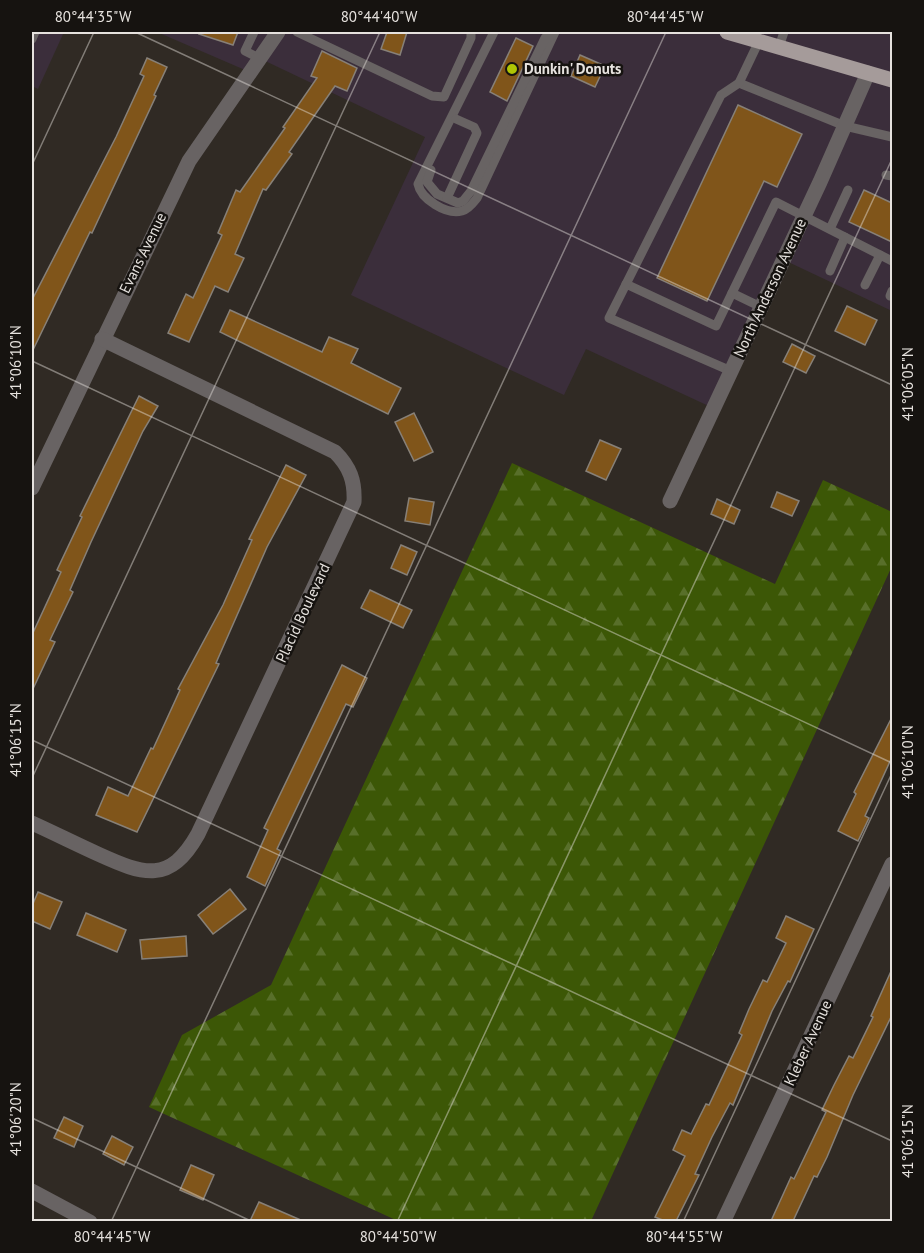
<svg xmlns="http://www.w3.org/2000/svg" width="924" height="1253" font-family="'PT Sans',sans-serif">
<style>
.commercial{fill:#3b2e3b}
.forest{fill:url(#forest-firs)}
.building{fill:#80551a;stroke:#878078;stroke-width:1.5}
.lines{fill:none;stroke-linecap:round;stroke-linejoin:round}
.service{stroke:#686363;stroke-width:9}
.minor{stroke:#686363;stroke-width:15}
.tertiary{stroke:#686363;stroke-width:15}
.primary{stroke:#a59b9a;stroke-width:15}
.ticks{fill:none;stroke:#e6e2de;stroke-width:1.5;stroke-opacity:0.45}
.poi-dot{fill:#afc504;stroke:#161310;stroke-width:2}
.labels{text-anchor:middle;stroke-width:5;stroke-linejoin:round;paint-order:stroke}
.poi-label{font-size:15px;font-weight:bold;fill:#e6e2de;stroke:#161310;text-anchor:start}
.street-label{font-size:15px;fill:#e6e2de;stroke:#161310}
.neatline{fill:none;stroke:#e6e2de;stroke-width:2}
.ticks-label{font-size:15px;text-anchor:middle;fill:#e6e2de}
</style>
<defs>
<pattern id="forest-firs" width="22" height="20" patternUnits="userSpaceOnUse" patternTransform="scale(1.5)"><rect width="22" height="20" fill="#3c5706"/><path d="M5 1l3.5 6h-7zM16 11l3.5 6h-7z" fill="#586f2a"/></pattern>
</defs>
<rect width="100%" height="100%" fill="#302a24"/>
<g class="commercial">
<path d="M32,32h32l-26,57 -6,-3z"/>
<path d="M157,32h735v279l-108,-51 -71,148 -127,-59 -22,46 -213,-100 74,-158 -164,-78 -9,14z"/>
</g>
<path class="forest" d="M512,463l263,121 48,-104 69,32v54l-301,655h-193l-249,-114 33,-72 89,-50z"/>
<g class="building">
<path d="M200,32h38l-5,13 -34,-11z"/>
<path d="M387,32h20l-7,23 -19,-6z"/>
<path d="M516,38l17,8 -26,55 -17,-9z"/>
<path d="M322,51l35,17 -10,23 -12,-5 -46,66 3,2 -26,36 -3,-1 -28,65 9,4 -16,34 -13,-6 -26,56 -21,-9 18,-39 7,4 29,-63 -4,-2 18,-43 4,2 45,-64 -2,-1 34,-49 -6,-2z"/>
<path d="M580,55l25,11 -10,21 -24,-11z"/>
<path d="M147,58l20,9 -13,28 2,1 -64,137 -2,-1 -58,120v-52l84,-163 28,-61 -4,-2z"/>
<path d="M738,105l64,29 -25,53 -13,-6 -57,120 -50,-23z"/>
<path d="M864,190l28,13v39l-43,-20z"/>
<path d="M847,306l30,14 -12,25 -30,-14z"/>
<path d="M230,310l92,42 7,-15 29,12 -7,14 50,25 -13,26 -168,-82z"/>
<path d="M792,344l23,12 -9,17 -23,-11z"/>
<path d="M139,396l19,10 -15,25 -52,111 -21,48 3,2 -23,48 5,2 -23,49v-56l29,-63 -4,-2 25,-53 -2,-1z"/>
<path d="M414,413l19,39 -19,9 -19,-39z"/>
<path d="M600,440l21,9 -15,31 -20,-9z"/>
<path d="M286,465l20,10 -39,72 -51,116 3,1 -82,168 -41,-17 12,-28 20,9 23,-48 2,1 27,-59 -2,-1 45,-84 29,-65 -3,-1z"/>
<path d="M777,492l22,9 -7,15 -21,-9z"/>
<path d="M409,498l25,4 -4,23 -25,-4z"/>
<path d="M717,499l23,11 -6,14 -23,-10z"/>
<path d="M401,545l16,7 -10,23 -16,-7z"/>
<path d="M370,590l42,20 -9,18 -42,-20z"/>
<path d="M342,665l25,13 -14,29 -7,-3 -69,145 4,2 -16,35 -18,-9 21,-47 -4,-2z"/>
<path d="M892,717v40l-27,59 4,2 -11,23 -20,-10 18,-37 -2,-2z"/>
<path d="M230,889l16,20 -33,25 -15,-19z"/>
<path d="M38,892l24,10 -12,27 -18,-8v-15z"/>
<path d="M86,913l40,17 -9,22 -40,-17z"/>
<path d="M786,916l28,13 -24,53 -2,-1 -16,30 -39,94 -3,-2 -18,34 -17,37 4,1 -23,46h-11l-10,-4 30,-61 -12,-6 9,-20 9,4 15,-30 3,1 33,-70 -3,-2 10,-24 14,-29 4,2 19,-39 -10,-5z"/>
<path d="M186,936l1,20 -45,3 -2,-19z"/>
<path d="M892,969v46l-39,80 -26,62 -10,20 -3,-1 -21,45h-22l20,-44 3,2 32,-67 -4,-2 12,-25 15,-29 4,2 20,-41 -2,-1z"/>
<path d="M64,1117l19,9 -9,21 -20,-9z"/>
<path d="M112,1136l21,11 -9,18 -21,-11z"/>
<path d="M191,1165l23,10 -11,25 -23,-10z"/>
<path d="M259,1202l44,19h-53z"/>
</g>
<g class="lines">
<g class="service">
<path d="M254,32l-9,19 16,8"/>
<path d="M297,32l135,64 12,1 27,-59v-6"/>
<path d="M494,32l-76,152c3,15 28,31 44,27 7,-2 11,-8 15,-13l78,-166"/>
<path d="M32,39l3,-7"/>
<path d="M779,47l5,-15"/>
<path d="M739,83l106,43 47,11"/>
<path d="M431,170l-4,12 10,12 21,9 5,-2 8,-10 74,-153 6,-1"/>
<path d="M886,175l6,1"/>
<path d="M447,198l30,-65 -3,-6 -18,-8"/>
<path d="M830,229l18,-39"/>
<path d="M830,271l15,-34"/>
<path d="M626,284l90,42 16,-33 29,14"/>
<path d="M865,285l15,-30"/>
<path d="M732,293l44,-91 116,59"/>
<path d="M890,296l2,-5"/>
<path d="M731,371l-122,-53 112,-223 18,-12 20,-42"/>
</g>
<g class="minor">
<path d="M32,488l157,-327 89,-129"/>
<path d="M670,501l150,-319 48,-109"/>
<path d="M32,823c22,10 44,21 66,31 46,21 72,30 100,-20l156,-332c1,-21 -4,-35 -19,-50l-233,-113"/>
<path d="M723,1222l169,-358"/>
</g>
<path class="tertiary" d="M32,1191l58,31"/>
<path class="primary" d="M727,32l165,48"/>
</g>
<path class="ticks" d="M135,32l757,353M32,165l62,-133M32,361l860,402M32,740l860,401M32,778l348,-746M32,1118l221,104M111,1222l555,-1190M397,1222l495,-1063M683,1222l209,-449"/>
<circle class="poi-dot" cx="512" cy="69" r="6"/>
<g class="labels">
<g class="poi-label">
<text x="524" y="74">Dunkin' Donuts</text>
</g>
<g class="street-label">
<text transform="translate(143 253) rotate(-64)" y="5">Evans Avenue</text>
<text transform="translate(770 288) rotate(-65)" y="5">North Anderson Avenue</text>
<text transform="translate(303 613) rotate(-65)" y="5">Placid Boulevard</text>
<text transform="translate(808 1043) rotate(-65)" y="5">Kleber Avenue</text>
</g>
</g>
<rect width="924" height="1253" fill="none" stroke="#161310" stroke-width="66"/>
<rect x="33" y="33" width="858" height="1187" class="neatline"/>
<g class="ticks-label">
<text x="93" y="22">80°44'35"W</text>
<text x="379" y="22">80°44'40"W</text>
<text x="665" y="22">80°44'45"W</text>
<text transform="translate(16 362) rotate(-90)" y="5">41°06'10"N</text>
<text transform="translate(908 384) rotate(-90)" y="5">41°06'05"N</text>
<text transform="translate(16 740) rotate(-90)" y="5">41°06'15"N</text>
<text transform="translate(908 762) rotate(-90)" y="5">41°06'10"N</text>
<text transform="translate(16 1119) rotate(-90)" y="5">41°06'20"N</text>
<text transform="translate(908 1141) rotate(-90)" y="5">41°06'15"N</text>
<text x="112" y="1242">80°44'45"W</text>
<text x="398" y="1242">80°44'50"W</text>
<text x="684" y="1242">80°44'55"W</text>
</g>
</svg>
